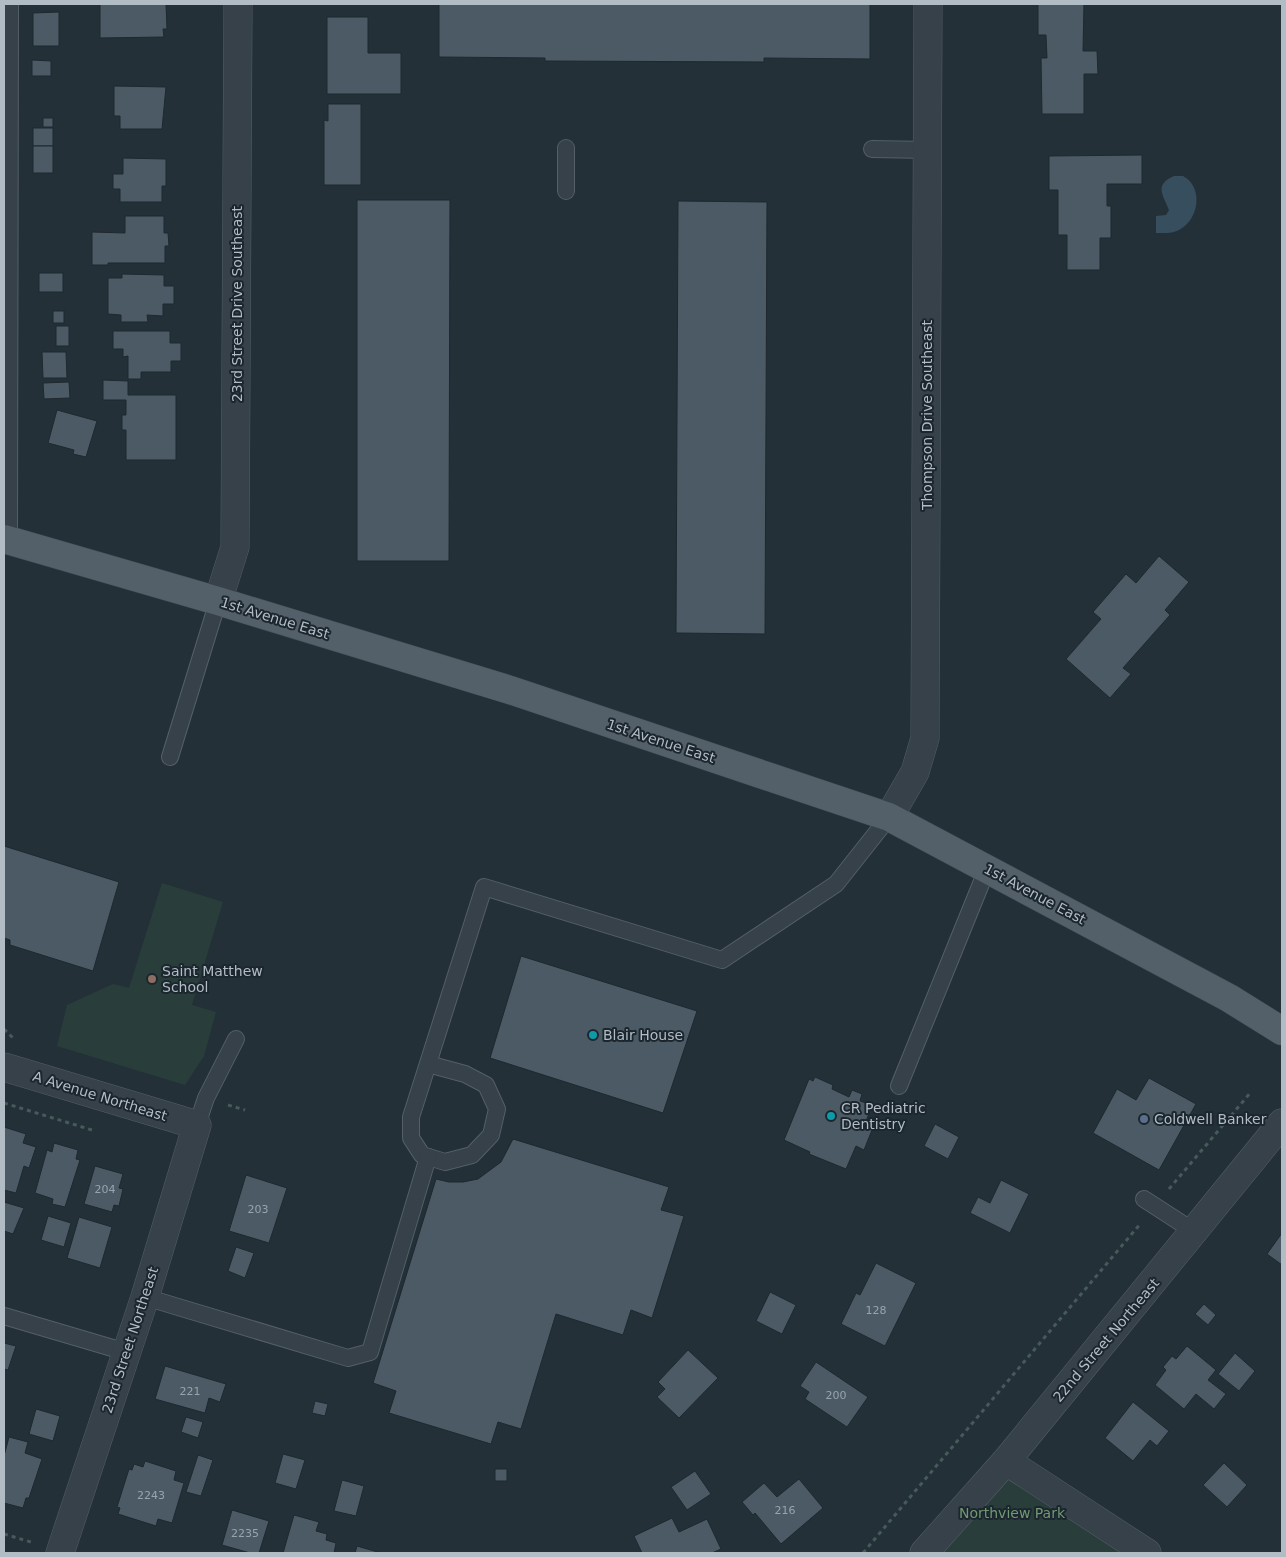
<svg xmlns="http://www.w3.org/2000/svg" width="1286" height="1557" font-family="'DejaVu Sans',sans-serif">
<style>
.green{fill:#293e3b}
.water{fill:#374e5e}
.building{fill:#4b5a64;stroke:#1e2830}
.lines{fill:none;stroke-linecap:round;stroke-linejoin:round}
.lane-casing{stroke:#545f67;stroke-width:18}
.street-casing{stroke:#545f67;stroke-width:29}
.primary-casing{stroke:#434d55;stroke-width:29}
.path{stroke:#465a59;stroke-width:3;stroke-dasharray:4 4;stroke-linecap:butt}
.lane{stroke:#364149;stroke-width:16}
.street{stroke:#364149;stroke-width:28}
.primary{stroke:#546069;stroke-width:28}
.education-dot{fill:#8d6e63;stroke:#1c262e;stroke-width:2}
.culture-dot{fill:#0f9aa8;stroke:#1c262e;stroke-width:2}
.service-dot{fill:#5c6f8a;stroke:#1c262e;stroke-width:2}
.labels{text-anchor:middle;stroke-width:4;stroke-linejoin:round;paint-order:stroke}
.number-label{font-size:11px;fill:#98a4ad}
.street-label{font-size:14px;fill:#b1bcc5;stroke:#1c262e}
.poi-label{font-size:14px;fill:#b1bcc5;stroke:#1c262e;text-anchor:start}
.park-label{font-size:14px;fill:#719973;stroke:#1c262e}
</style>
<rect width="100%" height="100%" fill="#233038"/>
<g class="green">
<path d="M162,883l61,19 -31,103 24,7 -12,44 -19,29 -128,-39 10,-41 46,-21 16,4z"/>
<path d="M1006,1461l141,92h-223z"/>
</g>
<path class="water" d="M1174,176h9c21,11 16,44 -4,54 -7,4 -16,3 -23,3v-17l10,-1 3,-5c-5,-14 -16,-25 5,-34z"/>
<g class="building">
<path d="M100,4h66l1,25h-4l1,8 -64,1z"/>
<path d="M439,4h431v55l-106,-1v4l-219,-1v-3l-106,-1z"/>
<path d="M1038,4h46l-1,47h14l1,23h-14v40h-42l-1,-56h6l-1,-23h-8z"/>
<path d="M59,12v34h-26v-33z"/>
<path d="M327,17h41v36h33v41h-74z"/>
<path d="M32,60l19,1v15h-19z"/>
<path d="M114,86l52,1 -4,42h-42v-13h-6z"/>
<path d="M328,104h33v81h-37v-65l4,1z"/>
<rect x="43" y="118" width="10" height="9"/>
<rect x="33" y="128" width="20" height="18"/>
<rect x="33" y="146" width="20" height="27"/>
<path d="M1142,155v29h-35v22h4v32h-11v32h-33v-35h-9v-45h-9v-34z"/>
<path d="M123,158l43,1v27h-4v16h-42v-13h-7v-15h10z"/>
<path d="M357,200h93l-1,361h-92z"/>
<path d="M678,201l89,1 -2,432 -89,-1z"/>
<path d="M125,216h39v17h4l1,13h-4v17h-57v2h-16v-33l33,1z"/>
<rect x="39" y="273" width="24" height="19"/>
<path d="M122,274l42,1v11h10v18h-11v12l-16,-1 1,7h-27v-7l-13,-1v-36h14z"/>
<rect x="53" y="311" width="11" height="12"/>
<rect x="56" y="326" width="13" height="20"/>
<path d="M113,331h57v12h11v18h-10v11h-30v7h-13v-23l-5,1v-8h-10z"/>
<path d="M42,352h24l1,26h-24z"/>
<path d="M103,380l25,1v14h48v65h-50v-30h-4v-15h4v-15h-23z"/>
<path d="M69,382l1,16 -26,1 -1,-16z"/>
<path d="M57,410l40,11 -11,36 -13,-3 1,-4 -26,-7z"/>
<path d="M1159,556l30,26 -24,28 5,5 -47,53 8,6 -21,24 -44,-39 35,-40 -8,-7 33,-38 10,9z"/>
<path d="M4,846l115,36 -26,89 -83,-26v-5l-6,-2z"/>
<path d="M521,956l176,55 -34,102 -173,-55z"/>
<path d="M815,1077l18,8 -1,4 17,8 3,-7 10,4 -2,7 12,4 -8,22 8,3 -8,20 -8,-4 -10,23 -37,-15 1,-2 -26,-12 25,-61 4,2z"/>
<path d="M1149,1078l47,26 -37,66 -66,-37 24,-44 19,11z"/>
<path d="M935,1124l24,13 -11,22 -24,-13z"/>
<path d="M4,1127l22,7 -3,9 13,4 -7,21 -5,-2 -8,27 -12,-3z"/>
<path d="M513,1139l156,48 -8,23 23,6 -32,102 -21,-8 -8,25 -67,-21 -35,115 -23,-7 -7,22 -102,-31 7,-22 -23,-8 63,-204 13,3h14l15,-3 23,-17z"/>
<path d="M54,1143l24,7 -2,9 4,1 -15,47 -13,-3 1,-5 -18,-6 12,-43 5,2z"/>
<path d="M95,1166l28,8 -4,14 4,1 -4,17 -5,-1 -2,7 -28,-8z"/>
<path d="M246,1175l41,13 -18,55 -40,-12z"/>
<path d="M1001,1180l28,14 -19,39 -40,-20 8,-16 12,6z"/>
<path d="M4,1202l20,6 -11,26 -9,-3z"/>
<path d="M48,1216l23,7 -7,24 -23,-7z"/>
<path d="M79,1217l33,10 -12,41 -33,-10z"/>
<path d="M1282,1233v32l-15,-11z"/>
<path d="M236,1247l18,6 -9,25 -17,-7z"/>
<path d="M876,1263l40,20 -31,63 -44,-22 15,-31 4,2z"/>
<path d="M770,1292l26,13 -14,29 -26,-13z"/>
<path d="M1204,1304l12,11 -8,10 -13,-11z"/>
<path d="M4,1343l12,3 -8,24 -4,-1z"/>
<path d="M1187,1346l29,24 -8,10 18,14 -12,15 -18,-15 -12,15 -29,-24 11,-15 -3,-3 9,-11 4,3z"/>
<path d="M688,1350l30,28 -39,40 -22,-21 8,-8 -7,-7z"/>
<path d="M1235,1353l20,18 -16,20 -21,-17z"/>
<path d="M816,1362l52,35 -21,30 -42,-28 4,-7 -9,-6z"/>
<path d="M165,1366l61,18 -6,18 -11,-4 -4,15 -50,-14z"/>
<path d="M315,1401l13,3 -3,12 -13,-3z"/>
<path d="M1133,1402l36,29 -12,15 -7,-6 -17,21 -28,-23z"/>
<path d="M36,1409l24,7 -7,25 -24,-7z"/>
<path d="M186,1417l17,5 -5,16 -17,-6z"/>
<path d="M9,1437l19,5 -3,11 17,6 -13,39h-3l-3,10 -19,-5v-47z"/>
<path d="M283,1454l22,6 -9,29 -21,-6z"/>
<path d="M198,1455l15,5 -12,36 -15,-4z"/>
<path d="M145,1461l31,10 -2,9 10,3 -12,40 -14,-4 -2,7 -38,-12 2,-6 -3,-1 12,-38 3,1 2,-6 9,3z"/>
<path d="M1224,1463l23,22 -20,22 -24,-22z"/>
<rect x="495" y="1469" width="12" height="12"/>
<path d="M695,1471l16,23 -24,16 -16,-23z"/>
<path d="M799,1479l24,29 -42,36 -26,-31 -2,2 -11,-13 22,-19 13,14z"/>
<path d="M342,1480l22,6 -8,30 -22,-5z"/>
<path d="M232,1510l37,11 -10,32h-9l-28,-8z"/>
<path d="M294,1515l25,7 -3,9 11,3 -1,6 10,3 -2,10h-51z"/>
<path d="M672,1518l7,14 28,-13 14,30 -9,4h-70l-8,-17z"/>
<path d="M357,1546l24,7h-26z"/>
</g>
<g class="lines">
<g class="lane-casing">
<g id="lane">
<path d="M872,149l56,1"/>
<path d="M566,191v-43"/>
<path d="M9,541l1,-537"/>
<path d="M170,757l48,-156"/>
<path d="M428,1064l37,10 21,11 11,24 -6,26 -19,20 -27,7 -23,-7 -11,-17v-21l73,-230 238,73 114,-76 53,-67"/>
<path d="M899,1086l88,-217"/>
<path d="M197,1125l9,-27 30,-59"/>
<path d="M1144,1199l51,33"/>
<path d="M145,1297l203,61 22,-6 58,-195"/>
<path d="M4,1316l122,36"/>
</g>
</g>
<g class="street-casing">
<g id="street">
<path d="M218,601l17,-54 3,-543"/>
<path d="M889,817l26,-45 10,-34 3,-734"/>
<path d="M4,1067l193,58 -52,172 -85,256"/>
<path d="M1006,1461l141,92"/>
<path d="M924,1553l82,-92 276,-338"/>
</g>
</g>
<g class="primary-casing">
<path id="primary" d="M4,539l214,62 292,89 379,127 340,181 53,33"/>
</g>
<g class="path">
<path d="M4,1029l10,10"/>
<path d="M4,1103l88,27"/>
<path d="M228,1105l17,5"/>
<path d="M1169,1189l82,-97"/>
<path d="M4,1534l30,9"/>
<path d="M863,1553l278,-330"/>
</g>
<use href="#lane" class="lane"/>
<use href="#street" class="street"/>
<use href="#primary" class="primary"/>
</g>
<circle class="education-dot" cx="152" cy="979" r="5"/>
<g class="culture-dot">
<circle cx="593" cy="1035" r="5"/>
<circle cx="831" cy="1116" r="5"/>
</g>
<circle class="service-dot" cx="1144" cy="1119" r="5"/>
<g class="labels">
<g class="number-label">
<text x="105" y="1193">204</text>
<text x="258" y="1213">203</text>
<text x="876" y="1314">128</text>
<text x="190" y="1395">221</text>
<text x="836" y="1399">200</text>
<text x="151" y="1499">2243</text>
<text x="785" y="1514">216</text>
<text x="245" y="1537">2235</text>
</g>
<g class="street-label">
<text transform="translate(237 304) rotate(-90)" y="5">23rd Street Drive Southeast</text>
<text transform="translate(927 415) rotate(-90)" y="5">Thompson Drive Southeast</text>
<text transform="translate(275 618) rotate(17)" y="5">1st Avenue East</text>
<text transform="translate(661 741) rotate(18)" y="5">1st Avenue East</text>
<text transform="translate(1035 894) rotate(28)" y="5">1st Avenue East</text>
<text transform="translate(100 1096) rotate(17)" y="5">A Avenue Northeast</text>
<text transform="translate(130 1340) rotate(-72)" y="5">23rd Street Northeast</text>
<text transform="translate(1106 1340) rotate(-50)" y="5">22nd Street Northeast</text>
</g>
<g class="poi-label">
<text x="162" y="976">Saint Matthew<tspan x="162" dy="16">School</tspan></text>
<text x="603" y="1040">Blair House</text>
<text x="841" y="1113">CR Pediatric<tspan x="841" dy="16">Dentistry</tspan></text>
<text x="1154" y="1124">Coldwell Banker</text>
</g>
<g class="park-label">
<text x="1012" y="1518">Northview Park</text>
</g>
</g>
<rect width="1286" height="1557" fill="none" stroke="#b1bcc5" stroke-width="10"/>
</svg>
